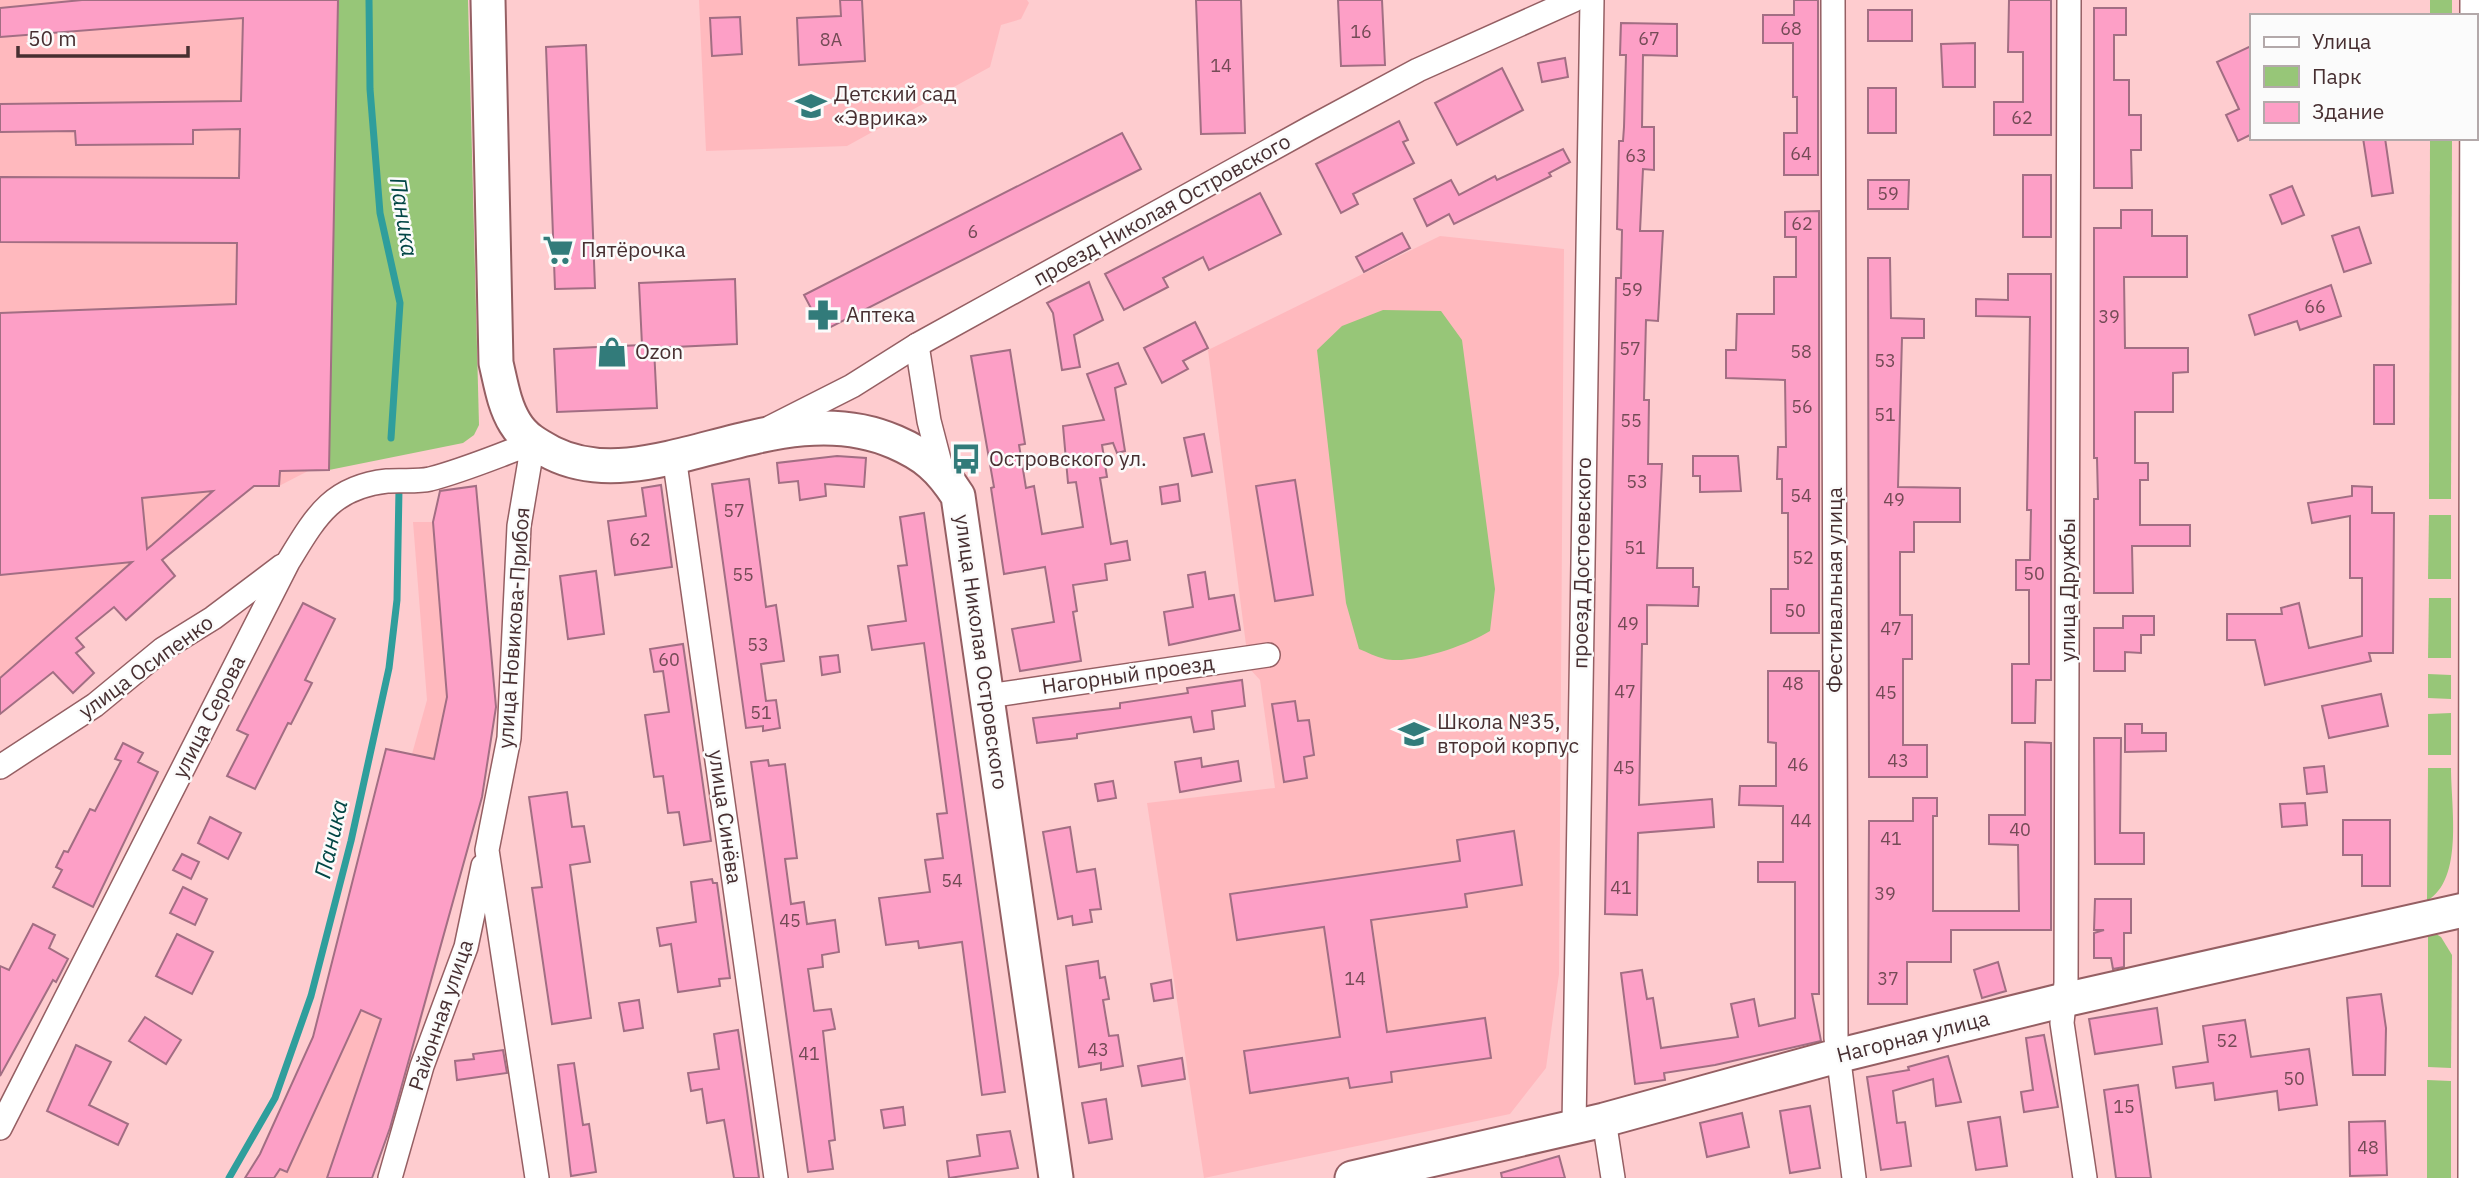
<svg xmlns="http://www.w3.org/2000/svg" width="2491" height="1178" font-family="'IBM Plex Sans',sans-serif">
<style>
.built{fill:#ffb9be}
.green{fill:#97c678}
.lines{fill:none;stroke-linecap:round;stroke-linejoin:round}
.stream{stroke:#2f9e9c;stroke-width:7}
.building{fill:#fd9fc6;stroke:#a26e83;stroke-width:2;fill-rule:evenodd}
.street-casing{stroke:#955f63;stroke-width:26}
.secondary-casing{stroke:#955f63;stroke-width:37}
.primary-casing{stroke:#955f63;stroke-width:40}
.street{stroke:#fff;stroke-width:23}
.secondary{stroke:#fff;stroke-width:33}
.primary{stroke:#fff;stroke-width:37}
.labels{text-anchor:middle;stroke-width:5;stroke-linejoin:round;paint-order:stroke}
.number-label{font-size:18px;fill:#744b56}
.poi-label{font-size:21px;fill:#472f31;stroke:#fbfbfb;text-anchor:start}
.street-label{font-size:21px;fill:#472f31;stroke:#fbfbfb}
.water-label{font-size:23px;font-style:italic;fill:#024645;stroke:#fbfbfb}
</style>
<rect width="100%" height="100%" fill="#fecccf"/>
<g class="built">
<path d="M0,0h338l-9,470 -21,1 -29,15h-25l-91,74 12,16 -49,44 -12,-12 -37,30 7,9 -84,67z"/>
<path d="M699,0h328l2,3 -8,16 -20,6 -11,42 -143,79 -141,5z"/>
<path d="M1440,236l124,13 -5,725 -13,94 -36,46 -306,64 -57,-375 128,-15 -15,-108 -11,-12 -41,-318z"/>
<path d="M476,486l20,221 -14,90 -81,299 -29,82h-127l15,-24 53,-117 73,-288 26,5 15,-54 -14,-178h20l8,-33z"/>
</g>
<g class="green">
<path d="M338,0h130l11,425 -5,10 -11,8 -134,27z"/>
<rect x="2430" y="0" width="22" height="16"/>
<path d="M2430,138h22l-1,361h-22z"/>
<path d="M1383,310l58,1 21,29 33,249 -5,42c-22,14 -79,34 -105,28 -9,-2 -18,-7 -26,-10l-13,-46 -29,-253 25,-24z"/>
<path d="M2429,515h22v64h-23z"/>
<path d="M2429,598h22v60h-23z"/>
<path d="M2428,674l23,1v24l-23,-1z"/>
<path d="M2451,713v42h-23v-41z"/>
<path d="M2428,768h23c0,40 13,111 -24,133z"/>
<path d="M2428,929l13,8 11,18 -1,113 -23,-1z"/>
<path d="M2427,1080l24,1v97h-24z"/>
</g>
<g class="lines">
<g class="stream">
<path d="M369,0l1,89 10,124 20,90 -9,135"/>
<path d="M229,1178l46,-80 36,-102 40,-155 38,-173 8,-68 2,-111"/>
</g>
</g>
<g class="building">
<path d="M82,0h256l-9,470 -49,1 -1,15h-25l-92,74 13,16 -49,44 -12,-13 -38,31 8,9 -8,6 18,20 -21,20 -20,-21 -53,42v-36l132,-116 -132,13v-262l236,-9 1,-61 -237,-1v-65l239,1 1,-49 -47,1v14l-117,1 -1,-14 -75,1v-28l241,-3 2,-83 -243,19v-29zM213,491l-61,54 -5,4 -5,-51z"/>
<path d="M840,0h22l3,61 -66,4 -2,-47 44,-2z"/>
<path d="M1196,0h45l4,133 -44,1z"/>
<path d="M1338,0h44l3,65 -44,1z"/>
<path d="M1794,0h24v175h-34v-42h13v-36h-4v-54h-30v-28h31z"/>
<path d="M2009,0h42v135h-57v-33h29v-50h-15z"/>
<path d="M2094,8h32v27h-12v45h15v35h12v35h-10l1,38h-38z"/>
<rect x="1868" y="10" width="44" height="31"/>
<path d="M740,17l2,37 -30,2 -2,-38z"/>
<path d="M1621,23l56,1v32l-34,-1 -1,72h12v43l-11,-1 -3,62h23l-5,90 -12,-1 -2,80h5l-1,64h14l-5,104h36v19h6l-1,19 -51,-1v39h-5l-3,161 73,-6 2,28 -76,6 -1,82 -32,-1 11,-636h5l1,-48 -5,-1 2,-88h4l1,-14 2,-72h-6z"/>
<path d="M1975,43v44h-32l-2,-43z"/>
<path d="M586,45l9,243 -40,1 -9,-242z"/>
<path d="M2251,46v92l-1,-3 -12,6 -12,-26 13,-6 -22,-47z"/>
<path d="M1565,58l3,19 -26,5 -4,-19z"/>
<path d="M1502,68l21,42 -66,35 -22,-42z"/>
<rect x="1868" y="88" width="28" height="45"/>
<path d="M1399,121l9,19 -5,2 11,21 -61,31 5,10 -17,9 -25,-49z"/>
<path d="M1122,133l19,36 -318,162 -19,-36z"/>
<path d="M2363,138h22l8,55 -21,3z"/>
<path d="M1563,149l7,13 -21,11 2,3 -97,48 -5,-10 -22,12 -13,-27 37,-19 8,15 36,-19 2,4z"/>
<rect x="2023" y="175" width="28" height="62"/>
<path d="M1868,180h41l-1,29h-40z"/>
<path d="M2292,186l12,29 -22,9 -12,-29z"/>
<path d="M1260,193l21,41 -72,36 -6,-13 -40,21 5,9 -44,23 -19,-36z"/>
<path d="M2121,210h31v26h35v41h-63l1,71h63v24l-15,1v39h-38v51h13v17h-8v45h50v21h-58l1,47h-39v-94h4l-1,-41h-3v-230h27z"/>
<path d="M1819,211v422h-48v-44h17v-76h-6v-34h-5l1,-32h8l-1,-67 -59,-2v-28h10l1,-36h37v-37h22v-40h-11v-25z"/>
<path d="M2359,227l12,36 -27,9 -12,-36z"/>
<path d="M1402,233l8,15 -46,24 -8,-15z"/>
<path d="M1868,258h22l1,60 33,1v19h-22l-4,149 62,1v34h-46v30h-14v63h12v44h-9v86h24v32h-58z"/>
<path d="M2008,274h43v406h-15l-1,43h-23v-59h17v-74h-13v-30h14l1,-50h-4l3,-193 -54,-1v-17l32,1z"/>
<path d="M735,279l2,65 -83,4 3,60 -100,4 -3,-63 88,-4 -3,-62z"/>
<path d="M1089,282l14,38 -29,15 6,32 -18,3 -9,-57 -6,-10z"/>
<path d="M2331,285l10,31 -41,14 -3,-9 -42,14 -6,-20z"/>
<path d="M1195,322l13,26 -25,13 5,8 -26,14 -18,-35z"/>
<path d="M1010,350l15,94 -6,1 7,43 8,-2 8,48 41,-7 -7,-45 -8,1 -5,-57 41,-6 -17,-46 31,-11 8,21 -11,4 10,63 -8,2 -4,-10 -11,2 5,32 -7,1 11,66 16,-3 3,19 -25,4 2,16 -34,5 4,26 -4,1 8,49 -61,10 -8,-42 42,-7 -9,-55 -41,7 -13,-86 3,-1 -23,-131z"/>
<rect x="2374" y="365" width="20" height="59"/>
<path d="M1204,434l8,38 -20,4 -8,-38z"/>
<path d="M837,456l29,2 -2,29 -39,-3 1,12 -26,4 -2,-19 -19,2 -2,-20z"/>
<path d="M1693,456h45l3,35 -41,1v-16h-7z"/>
<path d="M749,479l17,128 10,-2 8,56 -23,3 5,37 10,-1 4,28 -17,3v-5l-17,2 -34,-244z"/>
<path d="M1295,480l18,115 -38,6 -19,-115z"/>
<path d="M1178,484l2,17 -18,3 -2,-17z"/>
<path d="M661,485l11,82 -57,8 -7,-54 38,-5 -4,-28z"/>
<path d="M476,486l20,221 -14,90 -92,331 -18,50h-45l54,-159 -20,-9 -74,162 -7,-3 -6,9h-29l15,-24 53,-117 73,-288 48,10 13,-62 -14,-175 7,-31z"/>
<path d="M2352,486l20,1v26h22l-1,140h-24l2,8 -106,24 -10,-45h-28v-26h55l-1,-6 18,-5 10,45 53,-12v-58h-12v-62l-38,7 -4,-20 44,-7z"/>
<path d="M924,513l81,579 -23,3 -20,-153 -43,6 -1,-7 -32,4 -7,-47 51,-6 -5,-32 18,-2 -6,-44 10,-1 -23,-170 -52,7 -4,-24 38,-5 -8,-55 9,-1 -7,-48z"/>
<path d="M596,571l8,63 -36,5 -8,-63z"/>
<path d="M1205,572l4,27 25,-4 6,35 -71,15 -5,-33 29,-5 -5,-32z"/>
<path d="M303,603l32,16 -30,61 7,3 -21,41 -3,-1 -33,66 -28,-13 21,-41 -11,-5z"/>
<path d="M2123,616h31v19h-13v18l-16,-1v19h-31v-43h29z"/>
<path d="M683,644l28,197 -27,4 -5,-33 -11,1 -5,-37 -9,1 -9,-62 24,-3 -6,-41 -9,1 -4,-23z"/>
<path d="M838,655l2,17 -18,3 -2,-18z"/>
<path d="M1768,671h51v323h-7l9,47 -106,24 -51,8 1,7 -30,4 -14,-111 21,-3 5,29 6,-1 8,50 77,-11 -7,-33 23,-5 5,27 36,-8v-136h-37v-20h25v-56l-44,-1 1,-19h36v-43l-8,-1z"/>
<path d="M1242,680l3,26 -33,5 2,18 -20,3 -3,-15 -114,17v4l-40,5 -4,-25 87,-10v-5l68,-10 -1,-5z"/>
<path d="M2381,694l7,32 -59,12 -7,-32z"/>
<path d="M1295,701l3,20 11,-1 5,35 -10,2 3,21 -23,4 -12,-78z"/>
<path d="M2125,724h17v9h24v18l-41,1z"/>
<path d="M2094,738h27l-1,95h24v31h-49z"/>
<path d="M2025,742l26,1v187h-100v32h-44v42h-39l1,-183h44v-23h24v18h-4v95h86l-1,-66 -29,-1v-29h36z"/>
<path d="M123,743l20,10 -5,9 20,10 -65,135 -40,-20 9,-17 -6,-3 8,-16 4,1 22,-43 5,2 26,-50 -6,-2z"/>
<path d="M1201,758l1,9 36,-6 3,20 -61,11 -5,-30z"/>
<path d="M768,760l1,6 16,-2 12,94 -12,1 6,45 13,-2 3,22 28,-4 4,32 -17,3 1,12 -15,2 6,42 17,-2 4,20 -12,2 12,109 -6,1 4,28 -25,3 -57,-410z"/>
<path d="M2324,766l3,26 -20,2 -3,-26z"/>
<path d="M1113,781l3,17 -18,3 -3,-17z"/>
<path d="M567,792l5,35 12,-1 6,36 -20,3 21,153 -39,6 -20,-136 10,-1 -13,-90z"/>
<path d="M2305,803l2,22 -25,2 -2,-23z"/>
<path d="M210,817l31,16 -13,26 -30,-16z"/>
<path d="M2343,820h47v66h-28v-31h-19z"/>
<path d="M1070,827l7,45 18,-3 6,40 -11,1 2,12 -19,3 -1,-9 -14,3 -15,-87z"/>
<path d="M1514,831l8,54 -57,9 2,13 -96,13 16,112 98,-14 6,40 -100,14 1,10 -42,6 -2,-10 -98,15 -6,-42 96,-14 -16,-110 -87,13 -7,-46 230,-33 -3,-21z"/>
<path d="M182,854l17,8 -8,17 -18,-9z"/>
<path d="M712,879l1,4h4l13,95 -11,1 1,7 -42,6 -7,-48 -11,2 -3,-18 39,-6 -5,-40z"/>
<path d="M183,887l24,12 -12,26 -25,-12z"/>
<path d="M2095,899h36v34h-7v34l-11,2 -2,-11h-17v-25l10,-3h-10z"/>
<path d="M33,924l22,11 -6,13 19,11 -12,23 -3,-2 -53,96v-110l9,4z"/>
<path d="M177,934l36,18 -21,42 -36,-18z"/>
<path d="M1098,961l2,17 5,-1 4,22 -6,1 6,36 9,-1 5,31 -22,4v-7l-22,4 -13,-101z"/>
<path d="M1998,962l8,29 -24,7 -8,-28z"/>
<path d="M1171,980l2,18 -19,3 -3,-17z"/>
<path d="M2381,994l5,34 -1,47h-32l-6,-77z"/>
<path d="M639,1000l4,28 -19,3 -5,-28z"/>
<path d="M2157,1008l5,36 -67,10 -6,-35z"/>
<path d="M145,1017l36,23 -15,24 -37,-23z"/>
<path d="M2245,1020l6,37 58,-8 8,56 -38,5 -2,-19 -62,9 -2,-17 -37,5 -3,-21 35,-5 -5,-36z"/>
<path d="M738,1030l9,61 12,87h-25l-10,-58 -17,3 -5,-34 -11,2 -3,-18 31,-4 -5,-35z"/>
<path d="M2044,1035l14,72 -34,5 -3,-20 12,-2 -7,-52z"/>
<path d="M76,1045l35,17 -22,43 39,19 -10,21 -71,-34z"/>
<path d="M503,1050l4,23 -50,7 -2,-19 19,-2 -1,-5z"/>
<path d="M1948,1056l13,46 -25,4 -3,-27 -40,12 4,32 8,-1 6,44 -30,4 -14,-93 42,-7 -1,-3z"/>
<path d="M1182,1058l3,21 -43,7 -4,-20z"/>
<path d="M574,1063l9,62 6,-1 7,48 -25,4 -13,-111z"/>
<path d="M2138,1085l13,93h-35l-12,-88z"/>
<path d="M1106,1099l6,40 -23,4 -7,-40z"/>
<path d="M1810,1106l10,62 -30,5 -10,-62z"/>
<path d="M903,1107l2,18 -21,3 -3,-18z"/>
<path d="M1742,1113l7,34 -42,10 -7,-34z"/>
<path d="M2000,1117l7,49 -31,4 -8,-48z"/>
<path d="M2385,1121l2,54 -37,1 -1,-54z"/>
<path d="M1010,1131l8,37 -69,10 -2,-17 33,-5 -3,-21z"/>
<path d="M1559,1156l6,22h-63l-1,-5z"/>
</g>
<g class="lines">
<g class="street-casing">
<g id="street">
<path d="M1833,0l3,1038 18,140"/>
<path d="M2069,0l-3,983 -4,40 23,155"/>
<path d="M917,345l12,76 13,50"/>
<path d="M771,427l81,-41 65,-41 393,-217 108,-58 156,-70"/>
<path d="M674,456l102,722"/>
<path d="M988,696l280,-41"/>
<path d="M0,767l95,-62 68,-56 50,-31 69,-52"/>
<path d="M1604,1120l9,58"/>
<path d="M1574,1126l18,-1126"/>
<path d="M0,1128l288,-566c27,-44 43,-75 99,-81 14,-1 30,1 43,-2 35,-9 69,-24 103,-36l-14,83 -10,212 -22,112 50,328"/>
<path d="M390,1178l32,-112 44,-119 17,-81"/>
</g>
</g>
<g class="secondary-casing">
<g id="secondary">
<path d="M488,0l8,363c5,21 8,42 19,60 9,15 22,22 37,30 98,49 225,-63 343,-11 30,13 45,26 63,54l98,682"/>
<path d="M1352,1178l252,-58 233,-64 227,-56 413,-93"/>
</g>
</g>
<g class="primary-casing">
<path id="primary" d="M2477,1178l2,-1178"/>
</g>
<use href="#street" class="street"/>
<use href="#secondary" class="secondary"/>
<use href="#primary" class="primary"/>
</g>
<defs>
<g id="school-bare" transform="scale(2.415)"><path d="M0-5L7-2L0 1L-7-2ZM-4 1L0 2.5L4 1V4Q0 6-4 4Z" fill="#327b7a" stroke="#fbfbfb" stroke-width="2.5" paint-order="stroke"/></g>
<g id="supermarket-bare" transform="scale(2.415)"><path d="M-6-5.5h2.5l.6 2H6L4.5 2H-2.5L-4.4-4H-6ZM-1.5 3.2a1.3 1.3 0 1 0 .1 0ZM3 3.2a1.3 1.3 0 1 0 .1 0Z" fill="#327b7a" stroke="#fbfbfb" stroke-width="2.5" paint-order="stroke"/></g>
<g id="pharmacy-bare" transform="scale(2.415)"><path d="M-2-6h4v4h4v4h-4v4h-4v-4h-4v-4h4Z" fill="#327b7a" stroke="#fbfbfb" stroke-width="2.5" paint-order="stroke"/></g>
<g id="shop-bare" transform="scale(2.415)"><path d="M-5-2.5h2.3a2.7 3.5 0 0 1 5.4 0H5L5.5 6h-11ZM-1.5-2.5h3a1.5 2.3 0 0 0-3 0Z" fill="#327b7a" stroke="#fbfbfb" stroke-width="2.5" paint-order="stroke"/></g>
<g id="bus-bare" transform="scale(2.415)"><path d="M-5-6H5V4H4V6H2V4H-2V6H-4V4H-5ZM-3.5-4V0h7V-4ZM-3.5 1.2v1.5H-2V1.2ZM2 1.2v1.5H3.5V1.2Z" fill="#327b7a" stroke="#fbfbfb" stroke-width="2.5" paint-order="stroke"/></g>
</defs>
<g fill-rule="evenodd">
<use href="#school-bare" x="811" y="106"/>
<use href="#supermarket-bare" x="558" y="250"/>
<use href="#pharmacy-bare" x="823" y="315"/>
<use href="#shop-bare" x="612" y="352"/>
<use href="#bus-bare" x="966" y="459"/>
<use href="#school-bare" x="1414" y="734"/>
</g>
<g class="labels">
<g class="number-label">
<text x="1791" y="35">68</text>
<text x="1361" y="38">16</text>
<text x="1649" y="45">67</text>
<text x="831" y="46">8А</text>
<text x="1221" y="72">14</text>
<text x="2022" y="124">62</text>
<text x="1801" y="160">64</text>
<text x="1636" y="162">63</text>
<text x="1888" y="200">59</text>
<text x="1802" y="230">62</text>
<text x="973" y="238">6</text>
<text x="1632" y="296">59</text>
<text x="2315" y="313">66</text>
<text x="2109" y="323">39</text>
<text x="1630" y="355">57</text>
<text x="1801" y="358">58</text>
<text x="1885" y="367">53</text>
<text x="1802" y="413">56</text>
<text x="1885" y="421">51</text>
<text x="1631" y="427">55</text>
<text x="1637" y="488">53</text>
<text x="1801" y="502">54</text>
<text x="1894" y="506">49</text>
<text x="734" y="517">57</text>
<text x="640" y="546">62</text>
<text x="1635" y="554">51</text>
<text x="1803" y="564">52</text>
<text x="2034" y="580">50</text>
<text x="743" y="581">55</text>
<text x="1795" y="617">50</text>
<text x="1628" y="630">49</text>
<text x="1891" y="635">47</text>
<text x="758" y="651">53</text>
<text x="669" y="666">60</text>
<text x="1793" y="690">48</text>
<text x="1625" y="698">47</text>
<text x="1886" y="699">45</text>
<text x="761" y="719">51</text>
<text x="1898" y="767">43</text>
<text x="1798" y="771">46</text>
<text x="1624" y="774">45</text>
<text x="1801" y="827">44</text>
<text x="2020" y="836">40</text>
<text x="1891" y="845">41</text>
<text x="952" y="887">54</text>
<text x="1621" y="894">41</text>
<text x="1885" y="900">39</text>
<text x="790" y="927">45</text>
<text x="1355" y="985">14</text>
<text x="1888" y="985">37</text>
<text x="2227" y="1047">52</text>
<text x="1098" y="1056">43</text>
<text x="809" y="1060">41</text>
<text x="2294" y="1085">50</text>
<text x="2124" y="1113">15</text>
<text x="2368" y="1154">48</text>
</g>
<g class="poi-label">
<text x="834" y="101">Детский сад<tspan x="834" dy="24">«Эврика»</tspan></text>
<text x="581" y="257">Пятёрочка</text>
<text x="846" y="322">Аптека</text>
<text x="635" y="359">Ozon</text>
<text x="989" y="466">Островского ул.</text>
<text x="1437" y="729">Школа №35,<tspan x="1437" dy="24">второй корпус</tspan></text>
</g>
<g class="street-label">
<text transform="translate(1162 210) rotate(-29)" y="7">проезд Николая Островского</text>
<text transform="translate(1582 563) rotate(-89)" y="7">проезд Достоевского</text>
<text transform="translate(1835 590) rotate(-90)" y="7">Фестивальная улица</text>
<text transform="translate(2068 590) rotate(-90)" y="7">улица Дружбы</text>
<text transform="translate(514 628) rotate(-86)" y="7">улица Новикова-Прибоя</text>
<text transform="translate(981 652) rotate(82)" y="7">улица Николая Островского</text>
<text transform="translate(146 667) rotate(-36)" y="7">улица Осипенко</text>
<text transform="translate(1128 675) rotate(-8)" y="7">Нагорный проезд</text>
<text transform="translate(209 717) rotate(-63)" y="7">улица Серова</text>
<text transform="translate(725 817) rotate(82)" y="7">улица Синёва</text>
<text transform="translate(441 1015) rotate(-71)" y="7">Районная улица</text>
<text transform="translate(1913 1037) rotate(-14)" y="7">Нагорная улица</text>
</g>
<g class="water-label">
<text transform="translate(404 217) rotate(81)" y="8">Паника</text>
<text transform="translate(331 839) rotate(-77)" y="8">Паника</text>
</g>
</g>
<rect x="2250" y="14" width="228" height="126" fill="#fbfbfb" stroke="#b3a9aa" stroke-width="2"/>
<rect x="2264" y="37" width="35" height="10" fill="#ffffff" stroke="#b3a9aa" stroke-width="2"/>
<text x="2312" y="49" font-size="21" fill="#472f31">Улица</text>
<rect x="2264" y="66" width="35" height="21" fill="#97c678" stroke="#b3a9aa" stroke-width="2"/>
<text x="2312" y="84" font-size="21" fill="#472f31">Парк</text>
<rect x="2264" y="102" width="35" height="21" fill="#fd9fc6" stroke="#b3a9aa" stroke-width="2"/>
<text x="2312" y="119" font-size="21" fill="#472f31">Здание</text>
<path d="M18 46v10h170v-10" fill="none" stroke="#472f31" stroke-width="3.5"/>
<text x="28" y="46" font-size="21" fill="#472f31" stroke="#fbfbfb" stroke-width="5" paint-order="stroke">50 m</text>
</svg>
